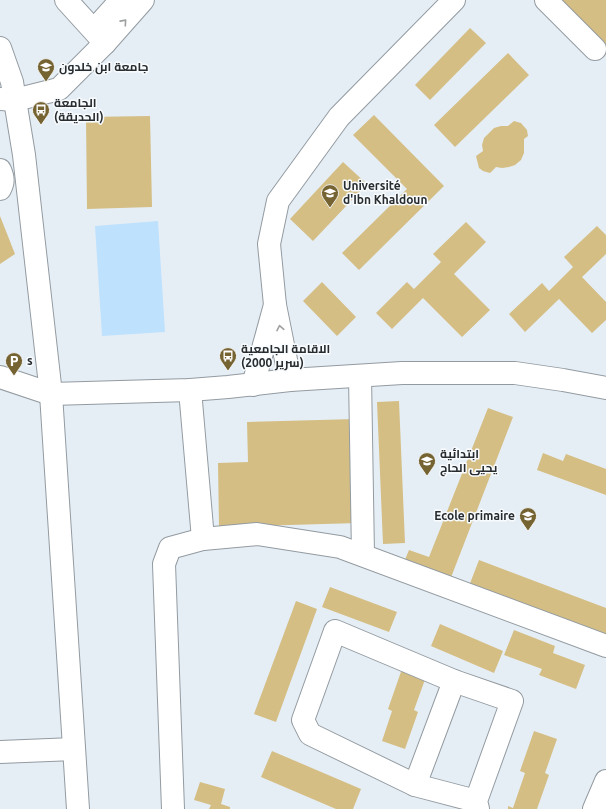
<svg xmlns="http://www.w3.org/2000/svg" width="606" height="809" font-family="Ubuntu,Cairo,sans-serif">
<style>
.green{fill:#bee1fd}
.building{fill:#d4be84}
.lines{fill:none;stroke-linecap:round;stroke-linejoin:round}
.minor-casing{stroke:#939ba1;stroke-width:24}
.major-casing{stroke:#939ba1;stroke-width:24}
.minor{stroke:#fff;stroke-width:22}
.major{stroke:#fff;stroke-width:22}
.oneway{stroke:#9ea0a1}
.labels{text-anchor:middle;stroke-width:3;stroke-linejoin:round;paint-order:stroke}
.poi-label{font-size:12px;font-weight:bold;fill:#282c2e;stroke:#f8fbfe;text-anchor:start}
</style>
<rect width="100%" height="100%" fill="#e6eef5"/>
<path class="green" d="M158,221l7,111 -63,4 -7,-110z"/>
<g class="building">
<path d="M552,0h54v55z"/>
<path d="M470,28l16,15 -56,57 -15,-15z"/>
<path d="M508,53l21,22 -74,72 -21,-22z"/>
<path d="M374,115l70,71 -85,84 -17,-17 65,-64 -54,-54z"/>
<path d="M150,116l2,91 -65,2 -1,-92z"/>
<path d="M514,121l7,2 6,7 1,6 -4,3v14l-3,7 -6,5 -6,2 -7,1 -6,-1 -6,6 -7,-2 -4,-3 -3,-12 7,-5 -1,-6 2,-7 10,-10 7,-2h7z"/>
<path d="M343,162l24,22 -54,57 -23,-22z"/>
<path d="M0,216l15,38 -15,10z"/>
<path d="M466,222l20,20 -32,32 36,36 -28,27 -39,-39 -31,31 -16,-16 31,-31 7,7 27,-27 -8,-8z"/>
<path d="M597,226l9,9v19l-24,23 24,25v18l-14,13 -33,-34 -34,33 -16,-18 33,-31 7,8 24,-24 -9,-10z"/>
<path d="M322,282l34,35 -19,19 -34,-35z"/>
<path d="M399,401l6,142 -22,1 -6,-142z"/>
<path d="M488,408l25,9 -63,163 -46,-18 5,-12 20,7z"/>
<path d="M356,419l3,104 -140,4 -1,-64 30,-1 -1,-40z"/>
<path d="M543,453l20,8 3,-7 40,15v26l-69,-25z"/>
<path d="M479,560l127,48v28l-137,-50z"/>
<path d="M330,587l67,25 -8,20 -67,-25z"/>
<path d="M296,601l21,8 -41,113 -22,-8z"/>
<path d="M440,624l63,27 -9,22 -63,-27z"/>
<path d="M514,630l41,16 -2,7 32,12 -9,24 -37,-14 3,-6 -38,-14z"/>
<path d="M403,666l24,8 -13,36 4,2 -13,37 -23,-8 10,-30 -4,-2z"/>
<path d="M534,731l23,8 -12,34 4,2 -12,34h-29v-3l5,2 12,-35 -5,-2z"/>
<path d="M272,751l89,38 -8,20h-17l-75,-32z"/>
<path d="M200,782l25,7 -4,15 9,3v2h-21l2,-4 -17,-5z"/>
</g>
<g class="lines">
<g class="minor-casing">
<g id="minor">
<path d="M546,0l49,49"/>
<path d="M94,30l27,-30"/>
<path d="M105,43l38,-43"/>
<path d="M0,99l15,1 44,-11 46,-46 -39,-43"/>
<path d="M0,170c3,7 4,12 0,19"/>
<path d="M275,305l-6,-61 9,-43 61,-84 115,-117"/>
<path d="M360,376l3,179"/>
<path d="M0,377l51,17"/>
<path d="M253,385l22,-80 15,75"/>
<path d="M190,390l13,149"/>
<path d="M0,752l74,-3"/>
<path d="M415,785l39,-104"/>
<path d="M476,801l36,-100 -58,-20 -119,-50 -32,89 7,14 105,51 61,16 2,8"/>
<path d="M173,809l-9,-245 6,-16 33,-9 54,-5 83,13 266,99"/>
<path d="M594,809l12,-28"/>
</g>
</g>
<g class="major-casing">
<g id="major">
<path d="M0,48l12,34 12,73 27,239 27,415"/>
<path d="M51,394l139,-4 38,-3 62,-7 112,-7h113l48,7 43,8"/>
</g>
</g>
<use href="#minor" class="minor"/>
<use href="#major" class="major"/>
</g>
<defs><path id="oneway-chevron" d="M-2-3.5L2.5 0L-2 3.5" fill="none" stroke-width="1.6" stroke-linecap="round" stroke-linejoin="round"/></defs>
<g class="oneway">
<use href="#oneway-chevron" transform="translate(124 22) rotate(-48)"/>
<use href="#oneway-chevron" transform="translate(280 328) rotate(-101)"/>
</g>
<defs>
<g id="school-pin" transform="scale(0.9)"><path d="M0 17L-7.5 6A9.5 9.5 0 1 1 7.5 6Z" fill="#756331" stroke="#f8fbfe"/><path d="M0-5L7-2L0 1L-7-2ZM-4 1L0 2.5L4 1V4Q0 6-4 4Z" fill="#fff"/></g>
<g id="bus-pin" transform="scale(0.9)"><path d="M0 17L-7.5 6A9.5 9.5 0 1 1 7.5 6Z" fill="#756331" stroke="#f8fbfe"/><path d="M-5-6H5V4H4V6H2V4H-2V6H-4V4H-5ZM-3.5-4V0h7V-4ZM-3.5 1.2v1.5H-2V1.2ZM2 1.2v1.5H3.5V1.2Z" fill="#fff"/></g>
<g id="university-pin" transform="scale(0.9)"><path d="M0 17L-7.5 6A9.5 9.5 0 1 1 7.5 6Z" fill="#756331" stroke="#f8fbfe"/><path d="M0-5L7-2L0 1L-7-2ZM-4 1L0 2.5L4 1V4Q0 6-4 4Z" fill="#fff"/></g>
<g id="parking-pin" transform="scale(0.9)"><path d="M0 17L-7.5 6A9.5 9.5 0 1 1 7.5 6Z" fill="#756331" stroke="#f8fbfe"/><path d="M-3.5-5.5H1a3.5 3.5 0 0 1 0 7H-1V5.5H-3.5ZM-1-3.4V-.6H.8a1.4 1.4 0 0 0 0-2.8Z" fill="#fff"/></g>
</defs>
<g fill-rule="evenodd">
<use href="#school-pin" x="46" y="67"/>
<use href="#bus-pin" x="41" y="110"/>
<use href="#university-pin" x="330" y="193"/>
<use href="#bus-pin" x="228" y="356"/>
<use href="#parking-pin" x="14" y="361"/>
<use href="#school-pin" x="427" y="461"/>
<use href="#school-pin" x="528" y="516"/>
</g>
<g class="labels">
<g class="poi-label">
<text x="59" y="71">جامعة ابن خلدون</text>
<text x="54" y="107">الجامعة<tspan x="54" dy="14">(الحديقة)</tspan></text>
<text x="343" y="190">Université<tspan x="343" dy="14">d'Ibn Khaldoun</tspan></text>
<text x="241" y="353">الاقامة الجامعية<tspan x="241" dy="14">(2000 سرير)</tspan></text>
<text x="27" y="365">s</text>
<text x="440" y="458">ابتدائية<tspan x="440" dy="14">يحيى الحاج</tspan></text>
<text x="515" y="520" text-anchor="end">Ecole primaire</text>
</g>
</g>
</svg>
